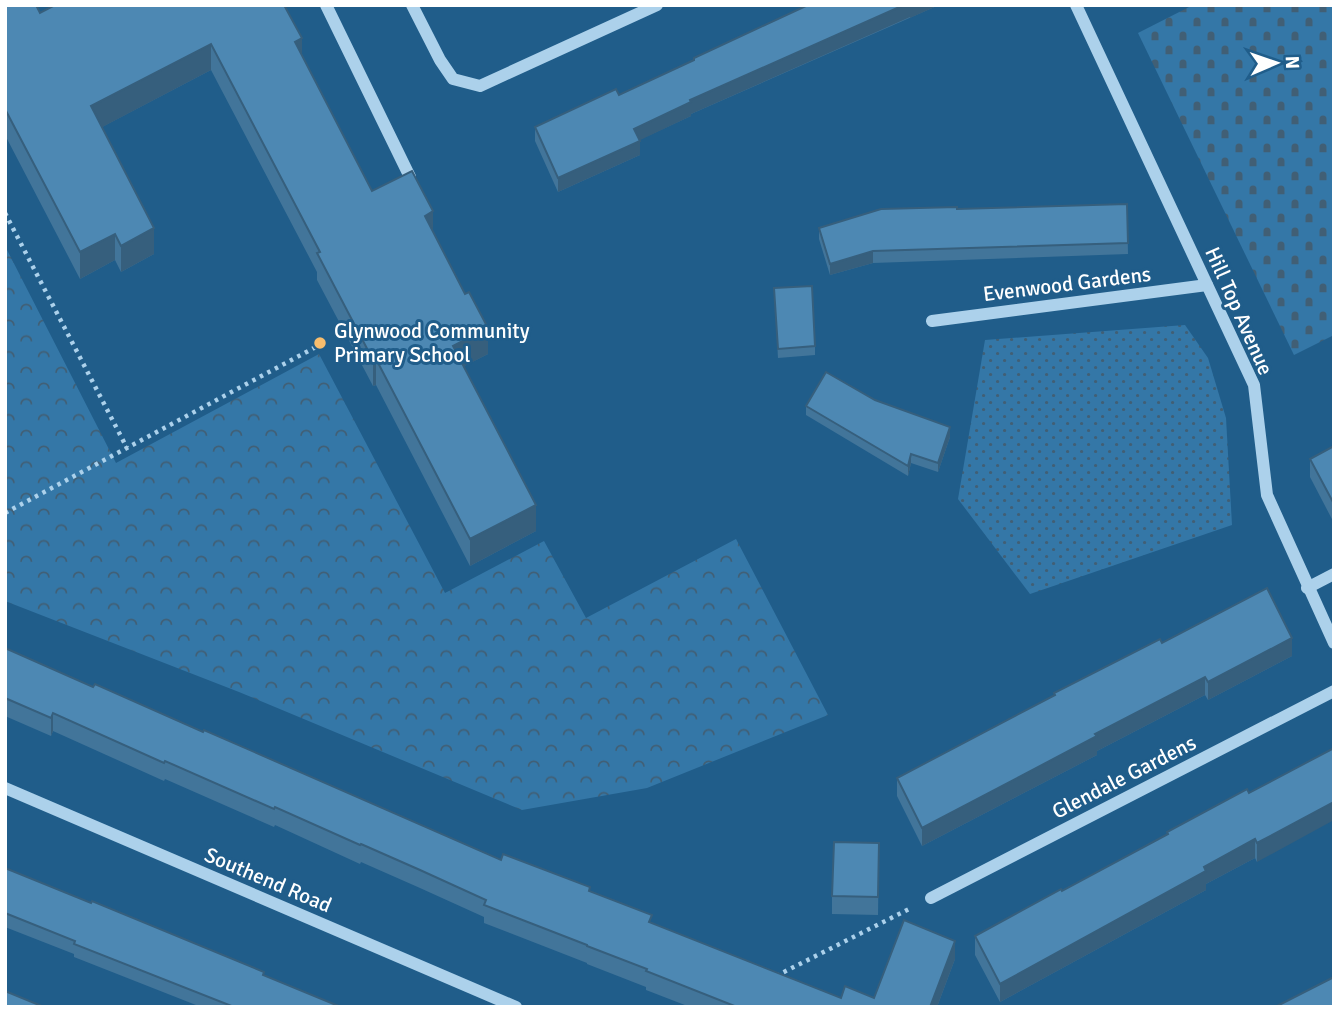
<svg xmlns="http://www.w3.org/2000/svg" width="1339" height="1012" font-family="Signika,sans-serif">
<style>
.grass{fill:url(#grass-dots)}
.forest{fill:url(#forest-crowns)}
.cemetery{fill:url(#cemetery-stones)}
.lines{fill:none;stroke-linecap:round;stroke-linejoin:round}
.path{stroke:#acd1eb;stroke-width:4.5;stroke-dasharray:3.5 5;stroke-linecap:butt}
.minor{stroke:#acd1eb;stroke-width:12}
.wall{fill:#42759a}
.shaded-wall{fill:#365f7d}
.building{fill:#4d88b3;stroke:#365f7d;stroke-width:2}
.poi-dot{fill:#f8bd6d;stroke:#205d8a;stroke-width:2.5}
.labels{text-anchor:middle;stroke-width:6;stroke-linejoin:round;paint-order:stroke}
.street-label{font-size:21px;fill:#fff;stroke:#205d8a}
.poi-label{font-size:21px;fill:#fff;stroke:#205d8a;text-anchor:start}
</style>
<defs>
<pattern id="grass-dots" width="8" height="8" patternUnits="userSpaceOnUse" patternTransform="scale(1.75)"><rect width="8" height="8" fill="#3477a7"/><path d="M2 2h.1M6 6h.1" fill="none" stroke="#415f75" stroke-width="1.8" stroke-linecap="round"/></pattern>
<pattern id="forest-crowns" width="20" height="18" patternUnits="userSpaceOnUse" patternTransform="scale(1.75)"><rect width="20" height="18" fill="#3477a7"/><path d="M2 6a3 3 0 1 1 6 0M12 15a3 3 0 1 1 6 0" fill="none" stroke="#415f75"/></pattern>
<pattern id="cemetery-stones" width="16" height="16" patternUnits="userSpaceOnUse" patternTransform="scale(1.75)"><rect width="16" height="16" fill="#3477a7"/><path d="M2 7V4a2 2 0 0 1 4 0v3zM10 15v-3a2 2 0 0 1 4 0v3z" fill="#415f75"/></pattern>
</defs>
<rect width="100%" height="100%" fill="#205d8a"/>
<path class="grass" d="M1185,325l23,33 18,60 6,107 -202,69 -72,-95 27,-159z"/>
<path class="forest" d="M5,246l111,217 203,-109 126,239 99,-52 42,77 150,-79 92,176 -181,73 -125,22 -283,-118 -234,-91z"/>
<path class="cemetery" d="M1193,5h141v330l-40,20 -156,-322z"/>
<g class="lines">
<g class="path">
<path d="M5,213l122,235"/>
<path d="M5,513l322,-172"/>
<path d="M776,976l133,-67"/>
</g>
<g class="minor">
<path d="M326,5l84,172"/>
<path d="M412,5l28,55 13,19 27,7 177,-81"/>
<path d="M1076,5l178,380 13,110 67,148"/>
<path d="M932,321l275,-36"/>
<path d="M1307,588l27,-14"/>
<path d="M5,788l511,219"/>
<path d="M931,898l403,-207"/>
</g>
</g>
<g class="wall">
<path d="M5,5l35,8 262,43 70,135 61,41 55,122 -24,12 72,165 -66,35 -94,-181 -3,1 -56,-106v-8l-106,-202 -109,57 52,127 -33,18 -6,-12 -35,19 -75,-144z"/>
<path d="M808,5h131l-248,109v2l-52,24 1,15 -82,37 -23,-51v-14l84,-32 75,-35v-2z"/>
<path d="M1127,204l1,50 -255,9 -43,12 -11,-36v-11l138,-19z"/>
<path d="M774,288l41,58v9l-37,3z"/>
<path d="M875,400l75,37 -12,35 -27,-9 -3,13 -102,-61v-9z"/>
<path d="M1334,446v77l-24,-46v-18z"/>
<path d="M1162,643l130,13 -84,44 -3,-5 -108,56v4l-175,91 -25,-50v-18l157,-82v-3z"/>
<path d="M5,648l88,39 110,45 298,128 89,31 62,32 189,75h33l81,-39 -18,48h-247l-44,-17v-3l-59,-23v-1l-103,-40v-6l-64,-29 -59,-26 -1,2 -85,-39 -1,2 -109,-48 -1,2 -111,-50 -2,5 -46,-20z"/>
<path d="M1334,748l-77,114 -2,-4 -49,26v6l-206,112 -25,-47v-19l192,-101v-3l82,-39z"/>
<path d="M879,843l-1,72 -46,-1v-18z"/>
<path d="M5,868l259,107 77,32h-140l-127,-50v-3l-69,-27z"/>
</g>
<g class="shaded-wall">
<path d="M904,5h6v12l-219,97v2l-57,27v-14l56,-29z"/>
<path d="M910,5h29l-29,13z"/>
<path d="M302,38v27l-7,-23z"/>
<path d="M211,44v26l-120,63v-27z"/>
<path d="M640,141v14l-82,37v-14z"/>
<path d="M433,211v27l-8,-22z"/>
<path d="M154,228v26l-33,18v-26z"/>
<path d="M115,234v26l-35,19v-27z"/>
<path d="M873,251v12l-43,12v-11z"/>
<path d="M488,328v26l-35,18v-26z"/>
<path d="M376,359v26l-3,1v-26z"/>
<path d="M950,427v10l-12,35v-9z"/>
<path d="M911,454v9l-3,13v-10z"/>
<path d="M536,505v26l-66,35v-27z"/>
<path d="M1292,638v18l-84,44v-18z"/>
<path d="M1205,677v18l-108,56v4l-175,91v-18l173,-94z"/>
<path d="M53,713v18l-2,5v-18z"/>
<path d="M1334,802v18l-77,42v-19z"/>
<path d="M1255,839v19l-49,26v6l-206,112v-18l204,-117z"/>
<path d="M955,941v18l-18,48h-7z"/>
</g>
<g class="building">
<path d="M5,5h31l4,8 15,-8h229l18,33 -7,4 77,149 40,-20 21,40 -8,5 40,78 4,-2 19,36 -35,18 83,159 -66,34 -94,-180 -3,1 -56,-107 3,-1 -109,-208 -120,62 63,122 -33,18 -6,-12 -35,18 -75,-143z"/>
<path d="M808,5h96l-214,95 1,2 -57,27 6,12 -82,37 -23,-51 81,-38 3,6 75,-35v-2z"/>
<path d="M1127,204l1,39 -255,8 -43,13 -11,-36 62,-19 76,-2v2z"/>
<path d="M812,286l3,60 -37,3 -4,-61z"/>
<path d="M826,372l49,28 75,27 -12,36 -27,-9 -3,12 -102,-60z"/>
<path d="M1334,446v58l-24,-45z"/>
<path d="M1267,588l25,50 -84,44 -3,-5 -110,57 2,2 -175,92 -25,-50 158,-83 -1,-2 106,-54 2,4z"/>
<path d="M5,648l88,39 2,-3 108,48 1,-2 297,130 2,-6 87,33 -1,4 63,24 -3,7 192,76 4,-12 29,12 30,-78 51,21 -25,66h-193l-91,-36 1,-2 -60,-23v-1l-103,-40 2,-5 -66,-30 -59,-26 -1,1 -85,-38 -1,2 -109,-48 -1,2 -111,-50 -2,5 -46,-20z"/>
<path d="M1334,748v54l-77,41 -2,-4 -51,28 2,4 -206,113 -25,-48 86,-47 1,2 106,-57 -1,-2 80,-43 2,4z"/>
<path d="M834,842l45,1 -1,54 -46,-1z"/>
<path d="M5,868l86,35 1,-2 172,71 -1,3 78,32h-107l-160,-63 1,-3 -70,-28z"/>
<path d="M1334,977v30h-59z"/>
<path d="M5,991l39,16h-39z"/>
</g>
<circle class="poi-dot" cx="320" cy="343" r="7"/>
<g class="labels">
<g class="street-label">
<text transform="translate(1067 284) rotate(-7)" y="7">Evenwood Gardens</text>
<text transform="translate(1239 311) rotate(66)" y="7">Hill Top Avenue</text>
<text transform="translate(1124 777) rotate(-27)" y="7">Glendale Gardens</text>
<text transform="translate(268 880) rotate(23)" y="7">Southend Road</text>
</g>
<g class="poi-label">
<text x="334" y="338">Glynwood Community<tspan x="334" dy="24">Primary School</tspan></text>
</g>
</g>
<rect width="1339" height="1012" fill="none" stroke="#ffffff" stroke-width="14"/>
<g transform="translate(1276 63) rotate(88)" stroke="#205d8a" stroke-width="5" paint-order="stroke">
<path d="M0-5L12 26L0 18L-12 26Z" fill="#ffffff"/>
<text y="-10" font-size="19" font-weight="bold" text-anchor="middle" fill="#ffffff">N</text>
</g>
</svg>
